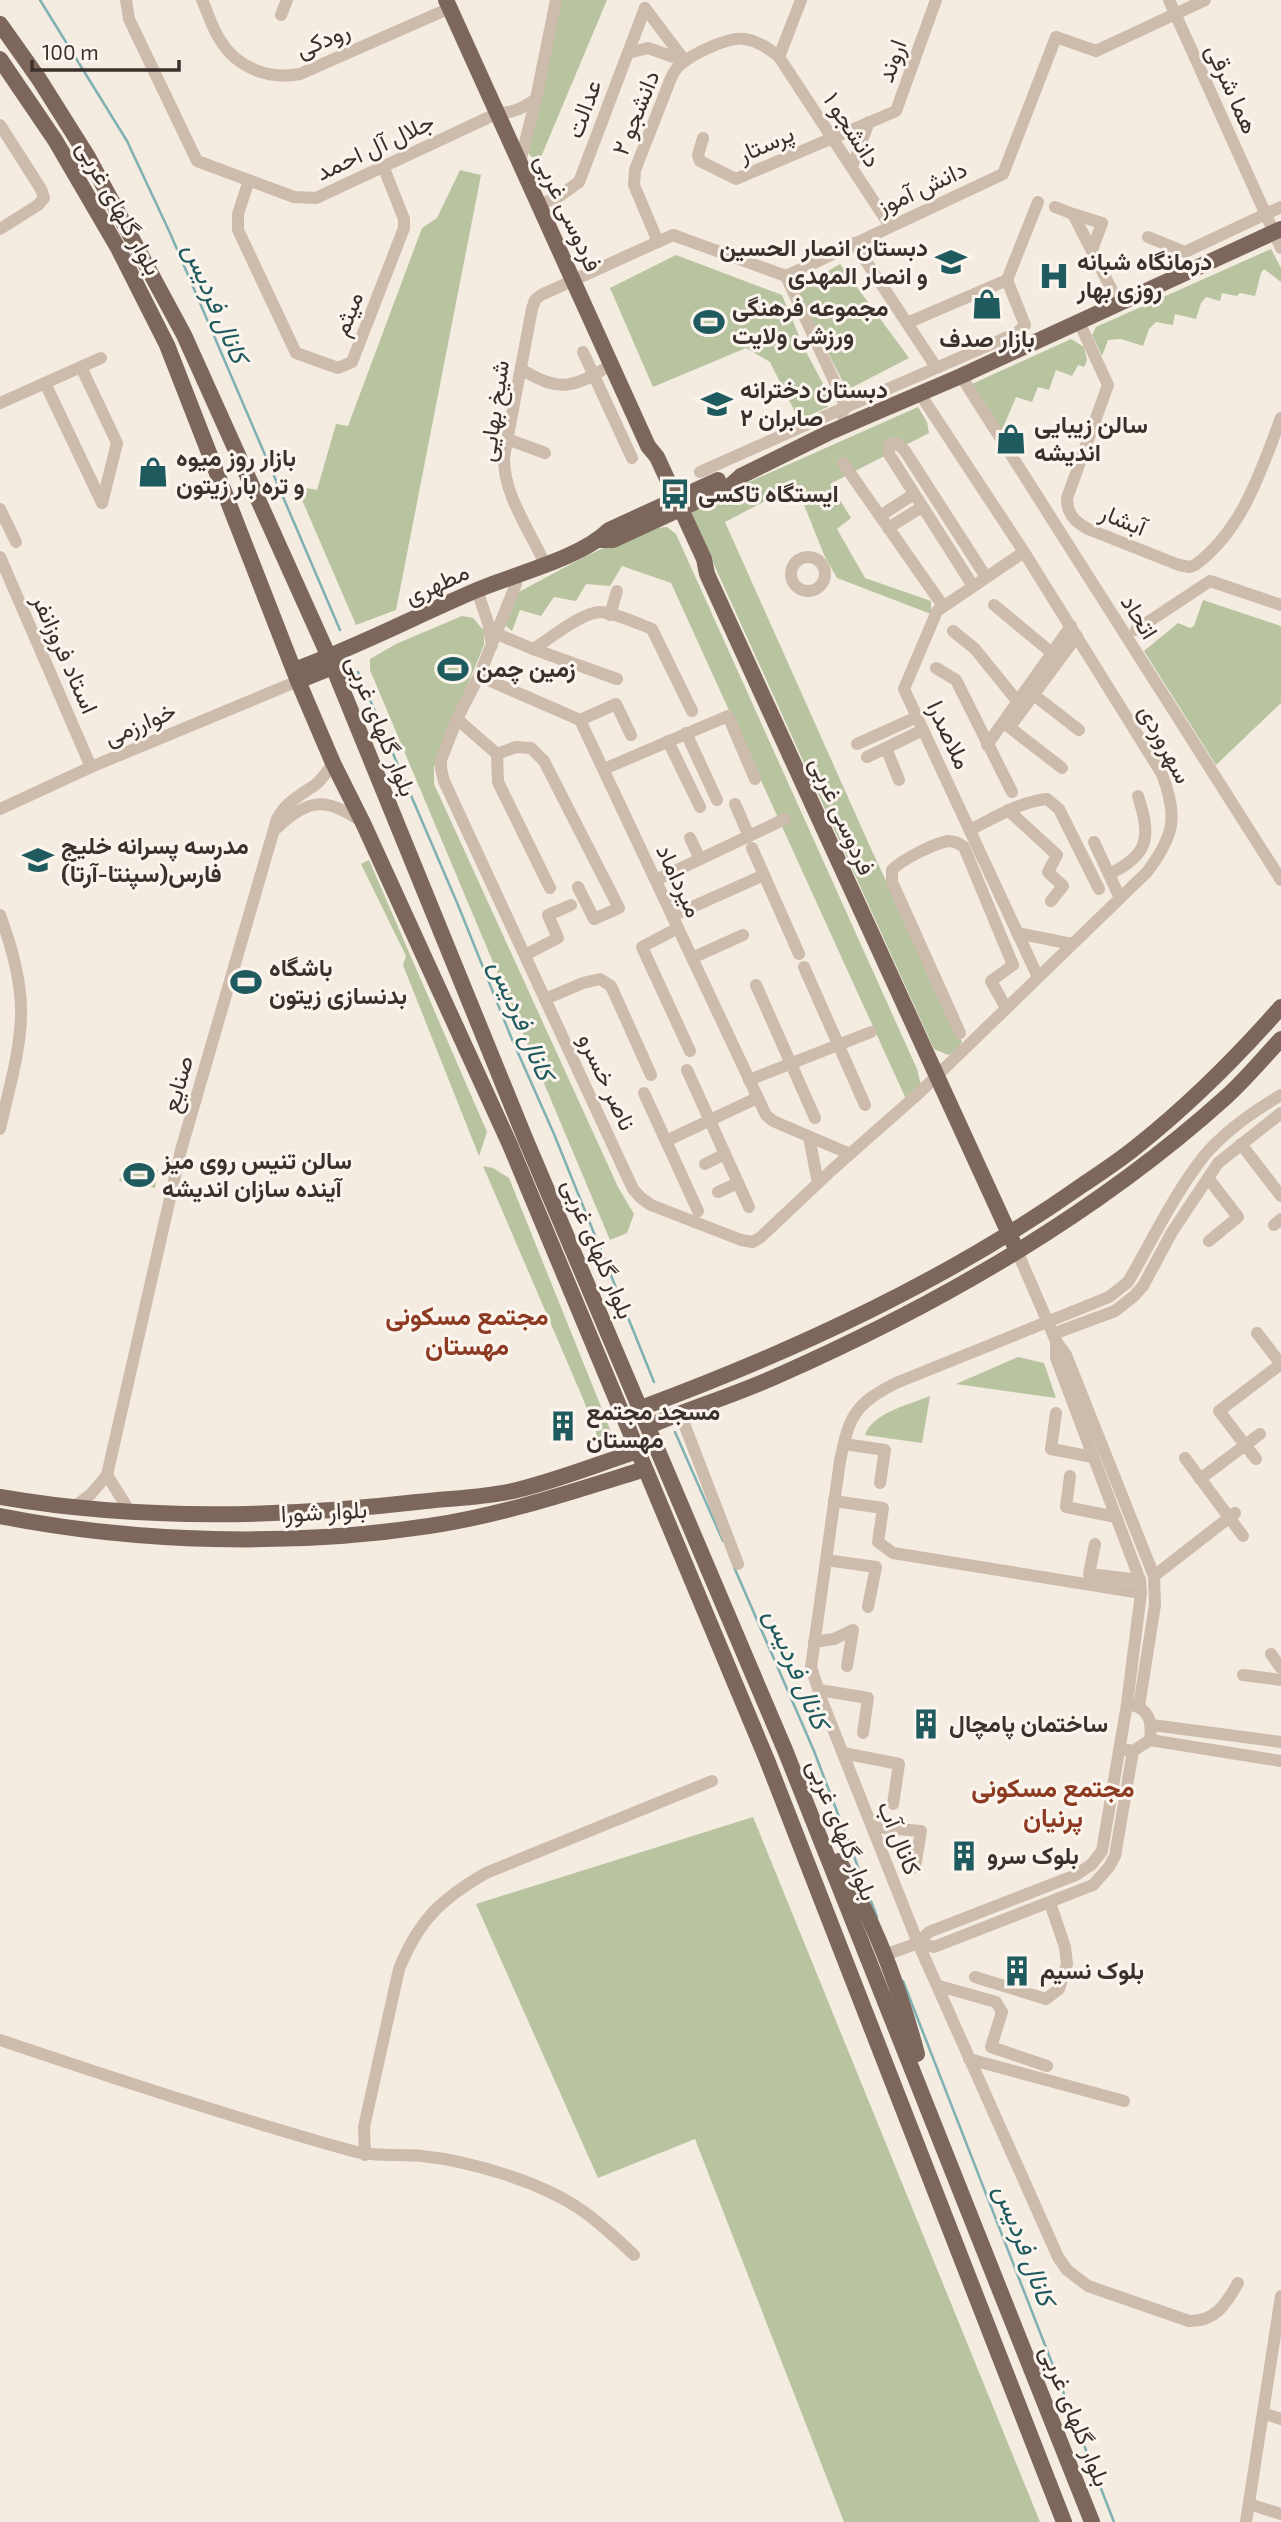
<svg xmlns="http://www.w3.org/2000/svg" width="1281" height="2522" font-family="'Exo 2',Vazirmatn,sans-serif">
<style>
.green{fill:#b8c4a0}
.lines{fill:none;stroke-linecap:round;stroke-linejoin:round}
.stream{stroke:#7fb0b2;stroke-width:2.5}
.minor{stroke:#cdbbac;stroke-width:12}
.major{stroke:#7d675c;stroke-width:16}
.labels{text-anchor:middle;stroke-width:6;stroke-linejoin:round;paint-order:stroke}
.street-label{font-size:24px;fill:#3b302b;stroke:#fbf5ee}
.poi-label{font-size:24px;font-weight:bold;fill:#3b302b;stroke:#fbf5ee;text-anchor:start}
.water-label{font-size:26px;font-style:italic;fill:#1f5a5e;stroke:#fbf5ee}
.neighbourhood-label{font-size:26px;font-weight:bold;fill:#8c3b22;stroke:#fbf5ee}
</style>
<rect width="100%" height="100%" fill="#f4ebe1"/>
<g class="green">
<path d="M554,0h53l-69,164 -13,-15z"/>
<path d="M460,170l21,5 -85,435 -40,15 -60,-139 21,4 19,-66 12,2 74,-198 15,-10z"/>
<path d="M1271,249l10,19v14l-17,-13 -3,4 -6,23 -15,-3 -3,3 -15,-3 -2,8 -14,-4 -5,6 -5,16 -21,-5 -2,11 -17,-3 -7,7 -6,17 -22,-7 -13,1 -6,16 -10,-21 4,-8z"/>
<path d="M676,255l106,40 22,53 26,49 -2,10 -29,13 -29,-58 -24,-14 -93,39 -43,-99z"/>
<path d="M840,264l69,94 -62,32 -51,-100z"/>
<path d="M1071,339l13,8 3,13 -3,7 -6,-2 -6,11 -16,-6 -7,20 -11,-3 -6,15 -16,-5 -16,38 -28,-51z"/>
<path d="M918,407l9,15 2,11 -99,51 21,34 -14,11 28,49 66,23v13l-94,-36 -12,-21 -29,-72 -71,37 147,329 90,191 -6,9 -8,4 -14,-6 -243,-535 6,-9z"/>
<path d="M667,527l9,7 241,535 4,16 -15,14 -235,-516 -49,-17 -12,20 -24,-2 -10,17 -22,-4 -13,19 -21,-6 -8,21 -7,-6 14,-33c35,-18 110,-63 148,-65z"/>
<path d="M1203,600l78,26v77l-65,62 -72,-114 34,-28 12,5 4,-2z"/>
<path d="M462,616l11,2 11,13v14l-50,122v17l184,403 16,27 -7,19 -17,7 -240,-570v-11l26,-15z"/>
<path d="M369,860l118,272 -8,24 -76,-191 3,-9 -45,-92z"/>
<path d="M127,1163l31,7 -3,18 -36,-7z"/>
<path d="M483,1166l10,2 16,10 103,256 -9,5h-6l-1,-8 -15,-37z"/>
<path d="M1018,1357l26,6 12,35 -100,-14z"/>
<path d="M930,1396l-8,47 -57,-8c7,-22 46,-31 65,-39z"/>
<path d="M753,1817l287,705h-196l-149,-383 -97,39 -122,-274z"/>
</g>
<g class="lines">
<g class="stream">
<path d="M40,0l87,141 43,92 170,397"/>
<path d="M358,672l100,233 53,132 43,97 100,248"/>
<path d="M675,1432l48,109"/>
<path d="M734,1567l80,184 63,166"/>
<path d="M903,1981l211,541"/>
</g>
<g class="minor">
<path d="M126,0l3,19 68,142 97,36 22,1 182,-85c15,0 25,-5 38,-14"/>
<path d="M202,0c6,13 10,28 18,40 17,28 49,40 80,34l150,-66"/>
<path d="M1169,0l112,248"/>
<path d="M281,15l6,-15"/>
<path d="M628,53l20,-5 37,13 -40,-53"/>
<path d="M779,57l22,-57"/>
<path d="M0,125l41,64 3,9 -6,7 -38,24"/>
<path d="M703,138l-5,17 2,6 36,18 160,-68 40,-111"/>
<path d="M520,162l16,-63 20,-99"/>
<path d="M852,167l17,-45"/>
<path d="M249,180l-11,34v16l58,123 42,15 14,-6 52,-134v-9l-21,-53"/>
<path d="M539,205l19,-8 21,-15 66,-174"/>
<path d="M1055,207l18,7 46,90"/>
<path d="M1073,214l29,9 -10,27"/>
<path d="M1148,237l37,15 96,-45"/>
<path d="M658,242l-24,-57 1,-15 36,-92c2,-4 5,-10 9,-13 12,-11 49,-29 65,-26 14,2 24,10 34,18l111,169"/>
<path d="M854,243l82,124"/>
<path d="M1079,322l29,63 -41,113c0,16 7,23 21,31l91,36 11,2 5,-2c48,-35 66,-95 86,-147"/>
<path d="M907,323l100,-43 31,-78"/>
<path d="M583,352l49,106"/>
<path d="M81,367l36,76 -15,60"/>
<path d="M521,369c39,24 53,19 91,-5"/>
<path d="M961,376l320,504"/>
<path d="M45,383l57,120"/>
<path d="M0,403l101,-45"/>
<path d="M841,414l5,-7 171,-74 8,-8 -18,-45"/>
<path d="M507,439l38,14"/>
<path d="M843,463l100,143"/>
<path d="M700,472l146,-65 -60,-131"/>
<path d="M0,509l16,33"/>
<path d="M880,516l34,-22"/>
<path d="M888,528l34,-21"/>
<path d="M1024,552l-87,59 -33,78 134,288"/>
<path d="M0,557l91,210"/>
<circle cx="808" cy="574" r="17"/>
<path d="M545,564c-15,-33 -42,-70 -41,-107l28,-148 3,-9 6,-5 132,-60 113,41 217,-102 53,-137 40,14 109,-51"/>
<path d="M514,575l2,9 -37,92 -22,43 -16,41v9l3,12 189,408 8,9 10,7 90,35 12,2 8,-5 72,-68 85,-75 229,-222c28,-37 31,-56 15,-98l-138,-222 -104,-158"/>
<path d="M973,586l-84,-132v-10l8,-1 8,8 81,126"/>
<path d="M477,590l11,33 4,22"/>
<path d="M994,605l58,48"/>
<path d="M610,615l7,-24"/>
<path d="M1136,630l74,-49 71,24"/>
<path d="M953,631l22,18 43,53"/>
<path d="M497,634l36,15 84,30"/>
<path d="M533,649c17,-10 47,-36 67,-37 13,0 39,12 52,17l40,82"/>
<path d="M936,668l20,12 56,112"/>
<path d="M479,676l101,44 186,395 7,6 77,33"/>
<path d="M1030,692l49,38"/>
<path d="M457,719l40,35 1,28 52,106"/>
<path d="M580,720l36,-16 15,31"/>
<path d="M1004,723l58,45"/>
<path d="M1012,724l65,-88"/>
<path d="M686,733l31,67"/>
<path d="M668,741l32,66"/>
<path d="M857,744l60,-27"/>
<path d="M987,745l84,-119"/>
<path d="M886,748l13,32"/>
<path d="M497,754l19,-7 15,1 13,13 75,147 -25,11 -16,-32"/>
<path d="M867,757l56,-27"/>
<path d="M604,769l124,-53 27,63"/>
<path d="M735,804l14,32"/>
<path d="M0,809l91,-42 207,-86"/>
<path d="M1008,810l49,45 -9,17 15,14 -12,15"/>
<path d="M277,828c31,-30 50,-31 85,-6"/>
<path d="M970,830c24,-12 49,-28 77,-31l12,10 40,80"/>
<path d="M690,838l10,21"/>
<path d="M1094,842l26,56"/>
<path d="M752,848l47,106"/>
<path d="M1109,874c41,-19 42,-38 29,-78"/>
<path d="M656,880l129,-61"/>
<path d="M0,915c12,32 22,66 21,101 -1,38 -13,76 -21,113"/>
<path d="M672,916l92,-41"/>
<path d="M678,928l-36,19 48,104"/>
<path d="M1017,933l55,11"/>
<path d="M525,955l33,-17 -10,-23 23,-10"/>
<path d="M692,958l51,-23"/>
<path d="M804,967l61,138"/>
<path d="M756,985l59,133"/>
<path d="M545,999l38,-16 17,-4 11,7 40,89"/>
<path d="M960,1033l-68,-151v-12c9,-10 43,-27 56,-29 7,0 11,2 16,6l49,118 -22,16 15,27"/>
<path d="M687,1070l62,137"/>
<path d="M749,1080l122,-48"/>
<path d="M644,1093l54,118"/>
<path d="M809,1137l9,46"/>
<path d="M666,1141l91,-43"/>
<path d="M1241,1144l40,52"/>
<path d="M705,1164l20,-10"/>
<path d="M1208,1178l30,39 -29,24"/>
<path d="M718,1192l20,-9"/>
<path d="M1274,1225l7,-6"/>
<path d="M1017,1251l39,90 10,14 88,221 1,29 -16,101"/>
<path d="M1257,1333l24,31"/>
<path d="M1053,1334l62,-23 19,-15 9,-10 29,-54 46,-69 63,-50"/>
<path d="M680,1413l58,151"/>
<path d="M1056,1413l-5,36 42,8"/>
<path d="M844,1444l41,6 -5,33"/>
<path d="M1185,1458l58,78"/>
<path d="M1256,1459l-37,-48 62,-47"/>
<path d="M107,1475l23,37"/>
<path d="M1070,1476l-4,31 50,10"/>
<path d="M1200,1479l60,-45"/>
<path d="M834,1501l49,7 -5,34 15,11 248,40"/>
<path d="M74,1507l17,-13 16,-19 74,-325 96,-331c9,-17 22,-23 38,-34 7,-5 13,-15 18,-22"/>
<path d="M1095,1544l-6,30 51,6"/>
<path d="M826,1560l50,7 -8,40"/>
<path d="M1154,1576l81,-63"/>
<path d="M814,1642l20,-3 19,-9 -6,36"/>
<path d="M1271,1654l10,14"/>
<path d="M1243,1675l38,5"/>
<path d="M819,1690l49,8 -5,35"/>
<path d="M1152,1725l129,17"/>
<path d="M1150,1740l131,21"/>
<path d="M1127,1750l6,1 17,-11c2,-18 0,-31 -19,-35"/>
<path d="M843,1753l56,11 -6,40"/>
<path d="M872,1827l49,4 -6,36"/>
<path d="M918,1943l16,4 159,-62 16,-18 6,-11 18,-105"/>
<path d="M885,1955l33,-12 11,-11 147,-57 16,-11 10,-13 25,-147 14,-111 -1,-13 -84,-222v-17"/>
<path d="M975,1977l71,22 13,-10 8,-25 -2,-17 -15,-44"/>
<path d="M939,1986l57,16 6,10 -11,35 56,19"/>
<path d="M0,2040c115,39 231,77 349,110 24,7 48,4 73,6 48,5 115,25 155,51 21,14 39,31 57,48"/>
<path d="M969,2059l155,42"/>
<path d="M365,2155l-1,-28 35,-158c20,-49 42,-70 87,-96l226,-92"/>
<path d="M1238,2283c-12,21 -23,39 -49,38l-101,-35 -21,-16 -9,-13 -140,-314 -96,-242 -11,-34 29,-206c9,-44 14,-57 56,-78l213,-86 19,-15c24,-41 46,-88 76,-126 20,-24 50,-45 77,-61"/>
<path d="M1263,2413l18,6"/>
<path d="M1249,2504l32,10"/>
<path d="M1246,2522l35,-226"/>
</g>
<g class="major">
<path d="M446,0l202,446 9,11 47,102 3,15 310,677"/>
<path d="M0,24l39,55 49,78 96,178 145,322 196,481 260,612 307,772"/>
<path d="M0,59l55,81 63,108 49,97 131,336 35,82 30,60 147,322 257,615 297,762"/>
<path d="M598,540h15l117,-54 11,-10 87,-43 133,-57 320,-147"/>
<path d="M294,670c63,-23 122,-54 183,-80 38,-16 104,-32 132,-60l109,-50"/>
<path d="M298,681l42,-17"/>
<path d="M641,1408c156,-58 307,-128 443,-224 18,-12 36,-24 52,-37 53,-42 101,-90 145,-140"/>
<path d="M649,1426c42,-18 86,-31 128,-50 161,-71 318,-161 449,-279 20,-18 37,-39 55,-58"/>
<path d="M0,1497c138,24 278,21 417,5 33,-4 68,-4 100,-12 41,-10 81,-26 121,-39"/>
<path d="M0,1516c137,27 290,31 429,10 74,-11 145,-35 216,-57"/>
<path d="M839,1861c36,61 60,125 78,193"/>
</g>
</g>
<defs>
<g id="school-bare" transform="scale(2.415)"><path d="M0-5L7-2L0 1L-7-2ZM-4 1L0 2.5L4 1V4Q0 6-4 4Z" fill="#1f5a5e" stroke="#fbf5ee" stroke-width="2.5" paint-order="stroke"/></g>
<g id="hospital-bare" transform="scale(2.415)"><path d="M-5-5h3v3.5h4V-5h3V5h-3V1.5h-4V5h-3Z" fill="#1f5a5e" stroke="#fbf5ee" stroke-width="2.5" paint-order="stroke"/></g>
<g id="shop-bare" transform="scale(2.415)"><path d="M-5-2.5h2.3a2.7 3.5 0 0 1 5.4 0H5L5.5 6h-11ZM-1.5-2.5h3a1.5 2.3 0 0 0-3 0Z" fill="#1f5a5e" stroke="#fbf5ee" stroke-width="2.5" paint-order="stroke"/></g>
<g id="stadium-bare" transform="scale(2.415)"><path d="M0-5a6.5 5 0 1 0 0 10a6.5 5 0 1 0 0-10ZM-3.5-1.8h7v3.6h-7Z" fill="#1f5a5e" stroke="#fbf5ee" stroke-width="2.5" paint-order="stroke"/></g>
<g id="bus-bare" transform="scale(2.415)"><path d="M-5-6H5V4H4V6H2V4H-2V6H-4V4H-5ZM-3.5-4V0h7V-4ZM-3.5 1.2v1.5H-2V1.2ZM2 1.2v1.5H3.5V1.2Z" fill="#1f5a5e" stroke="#fbf5ee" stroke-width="2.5" paint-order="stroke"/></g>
<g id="building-bare" transform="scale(2.415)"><path d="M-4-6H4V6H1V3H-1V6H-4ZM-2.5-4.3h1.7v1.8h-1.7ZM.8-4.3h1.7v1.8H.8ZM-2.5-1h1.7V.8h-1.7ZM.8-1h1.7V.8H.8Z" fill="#1f5a5e" stroke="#fbf5ee" stroke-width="2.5" paint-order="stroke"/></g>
</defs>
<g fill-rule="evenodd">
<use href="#school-bare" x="951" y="262"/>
<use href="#hospital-bare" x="1054" y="276"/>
<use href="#shop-bare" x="987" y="304"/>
<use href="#stadium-bare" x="709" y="322"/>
<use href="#school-bare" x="717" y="404"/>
<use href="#shop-bare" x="1011" y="439"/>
<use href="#shop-bare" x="153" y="472"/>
<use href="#bus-bare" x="675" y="494"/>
<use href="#stadium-bare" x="453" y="669"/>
<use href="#school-bare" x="38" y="860"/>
<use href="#stadium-bare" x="246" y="982"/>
<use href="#stadium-bare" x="139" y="1175"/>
<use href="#building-bare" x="563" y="1426"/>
<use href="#building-bare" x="926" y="1724"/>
<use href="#building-bare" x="964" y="1856"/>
<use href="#building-bare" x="1017" y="1971"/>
</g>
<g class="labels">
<g class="street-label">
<text transform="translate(323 40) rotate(-23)" y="8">رودکی</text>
<text transform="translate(892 61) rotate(-70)" y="8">اروند</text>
<text transform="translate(1232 89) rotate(66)" y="8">هما شرقی</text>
<text transform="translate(584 109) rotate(-70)" y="8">عدالت</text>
<text transform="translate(636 113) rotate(-68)" y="8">دانشجو ۲</text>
<text transform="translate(852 130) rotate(57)" y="8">دانشجو ۱</text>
<text transform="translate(766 144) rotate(-24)" y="8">پرستار</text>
<text transform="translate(375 147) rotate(-25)" y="8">جلال آل احمد</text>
<text transform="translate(922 188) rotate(-25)" y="8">دانش آموز</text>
<text transform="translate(119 208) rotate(61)" y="8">بلوار گلهای غربی</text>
<text transform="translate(568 213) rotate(65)" y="8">فردوسی غربی</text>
<text transform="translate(348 314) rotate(-69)" y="8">میثم</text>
<text transform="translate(494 411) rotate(-82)" y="8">شیخ بهایی</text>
<text transform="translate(1123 520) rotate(22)" y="8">آبشار</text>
<text transform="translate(437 584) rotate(-24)" y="8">مطهری</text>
<text transform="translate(1139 617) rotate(58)" y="8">اتحاد</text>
<text transform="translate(65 654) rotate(66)" y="8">استاد فروزانفر</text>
<text transform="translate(140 724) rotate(-23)" y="8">خوارزمی</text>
<text transform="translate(381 726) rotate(68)" y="8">بلوار گلهای غربی</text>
<text transform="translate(949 735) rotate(65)" y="8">ملاصدرا</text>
<text transform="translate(1165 744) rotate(62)" y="8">سهروردی</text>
<text transform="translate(842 816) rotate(66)" y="8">فردوسی غربی</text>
<text transform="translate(679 881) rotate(65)" y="8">میرداماد</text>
<text transform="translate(607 1082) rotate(65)" y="8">ناصر خسرو</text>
<text transform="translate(178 1084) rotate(-74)" y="8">صنایع</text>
<text transform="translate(598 1249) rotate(67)" y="8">بلوار گلهای غربی</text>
<text transform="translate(324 1512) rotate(-3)" y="8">بلوار شورا</text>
<text transform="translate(842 1830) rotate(68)" y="8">بلوار گلهای غربی</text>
<text transform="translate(899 1838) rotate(68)" y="8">کانال آب</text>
<text transform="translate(1075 2416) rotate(68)" y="8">بلوار گلهای غربی</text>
</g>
<g class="poi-label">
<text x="928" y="256" text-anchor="end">دبستان انصار الحسین<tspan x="928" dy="28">و انصار المهدی</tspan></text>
<text x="1077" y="270">درمانگاه شبانه<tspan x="1077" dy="28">روزی بهار</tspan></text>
<text x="732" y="316">مجموعه فرهنگی<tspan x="732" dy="28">ورزشی ولایت</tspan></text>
<text x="987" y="347" text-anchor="middle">بازار صدف</text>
<text x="740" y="398">دبستان دخترانه<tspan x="740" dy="28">صابران ۲</tspan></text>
<text x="1034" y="433">سالن زیبایی<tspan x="1034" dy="28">اندیشه</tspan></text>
<text x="176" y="466">بازار روز میوه<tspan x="176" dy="28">و تره بار زیتون</tspan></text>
<text x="698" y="502">ایستگاه تاکسی</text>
<text x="476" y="677">زمین چمن</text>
<text x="61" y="854">مدرسه پسرانه خلیج<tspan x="61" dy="28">فارس(سپنتا-آرتا)</tspan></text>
<text x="269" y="976">باشگاه<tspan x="269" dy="28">بدنسازی زیتون</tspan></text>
<text x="162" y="1169">سالن تنیس روی میز<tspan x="162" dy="28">آینده سازان اندیشه</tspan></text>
<text x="586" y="1420">مسجد مجتمع<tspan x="586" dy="28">مهستان</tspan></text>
<text x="949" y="1732">ساختمان پامچال</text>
<text x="987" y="1864">بلوک سرو</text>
<text x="1040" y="1979">بلوک نسیم</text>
</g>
<g class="water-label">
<text transform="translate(216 303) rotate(67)" y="9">کانال فردیس</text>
<text transform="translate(522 1020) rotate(67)" y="9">کانال فردیس</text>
<text transform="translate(797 1669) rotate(67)" y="9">کانال فردیس</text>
<text transform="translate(1025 2245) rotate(69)" y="9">کانال فردیس</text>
</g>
<g class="neighbourhood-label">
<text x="467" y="1325">مجتمع مسکونی<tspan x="467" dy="30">مهستان</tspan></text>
<text x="1053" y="1797">مجتمع مسکونی<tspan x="1053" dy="30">پرنیان</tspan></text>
</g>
</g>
<path d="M32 60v10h147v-10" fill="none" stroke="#3b302b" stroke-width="3.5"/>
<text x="42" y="60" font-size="21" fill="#3b302b" stroke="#fbf5ee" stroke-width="5" paint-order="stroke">100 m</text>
</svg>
